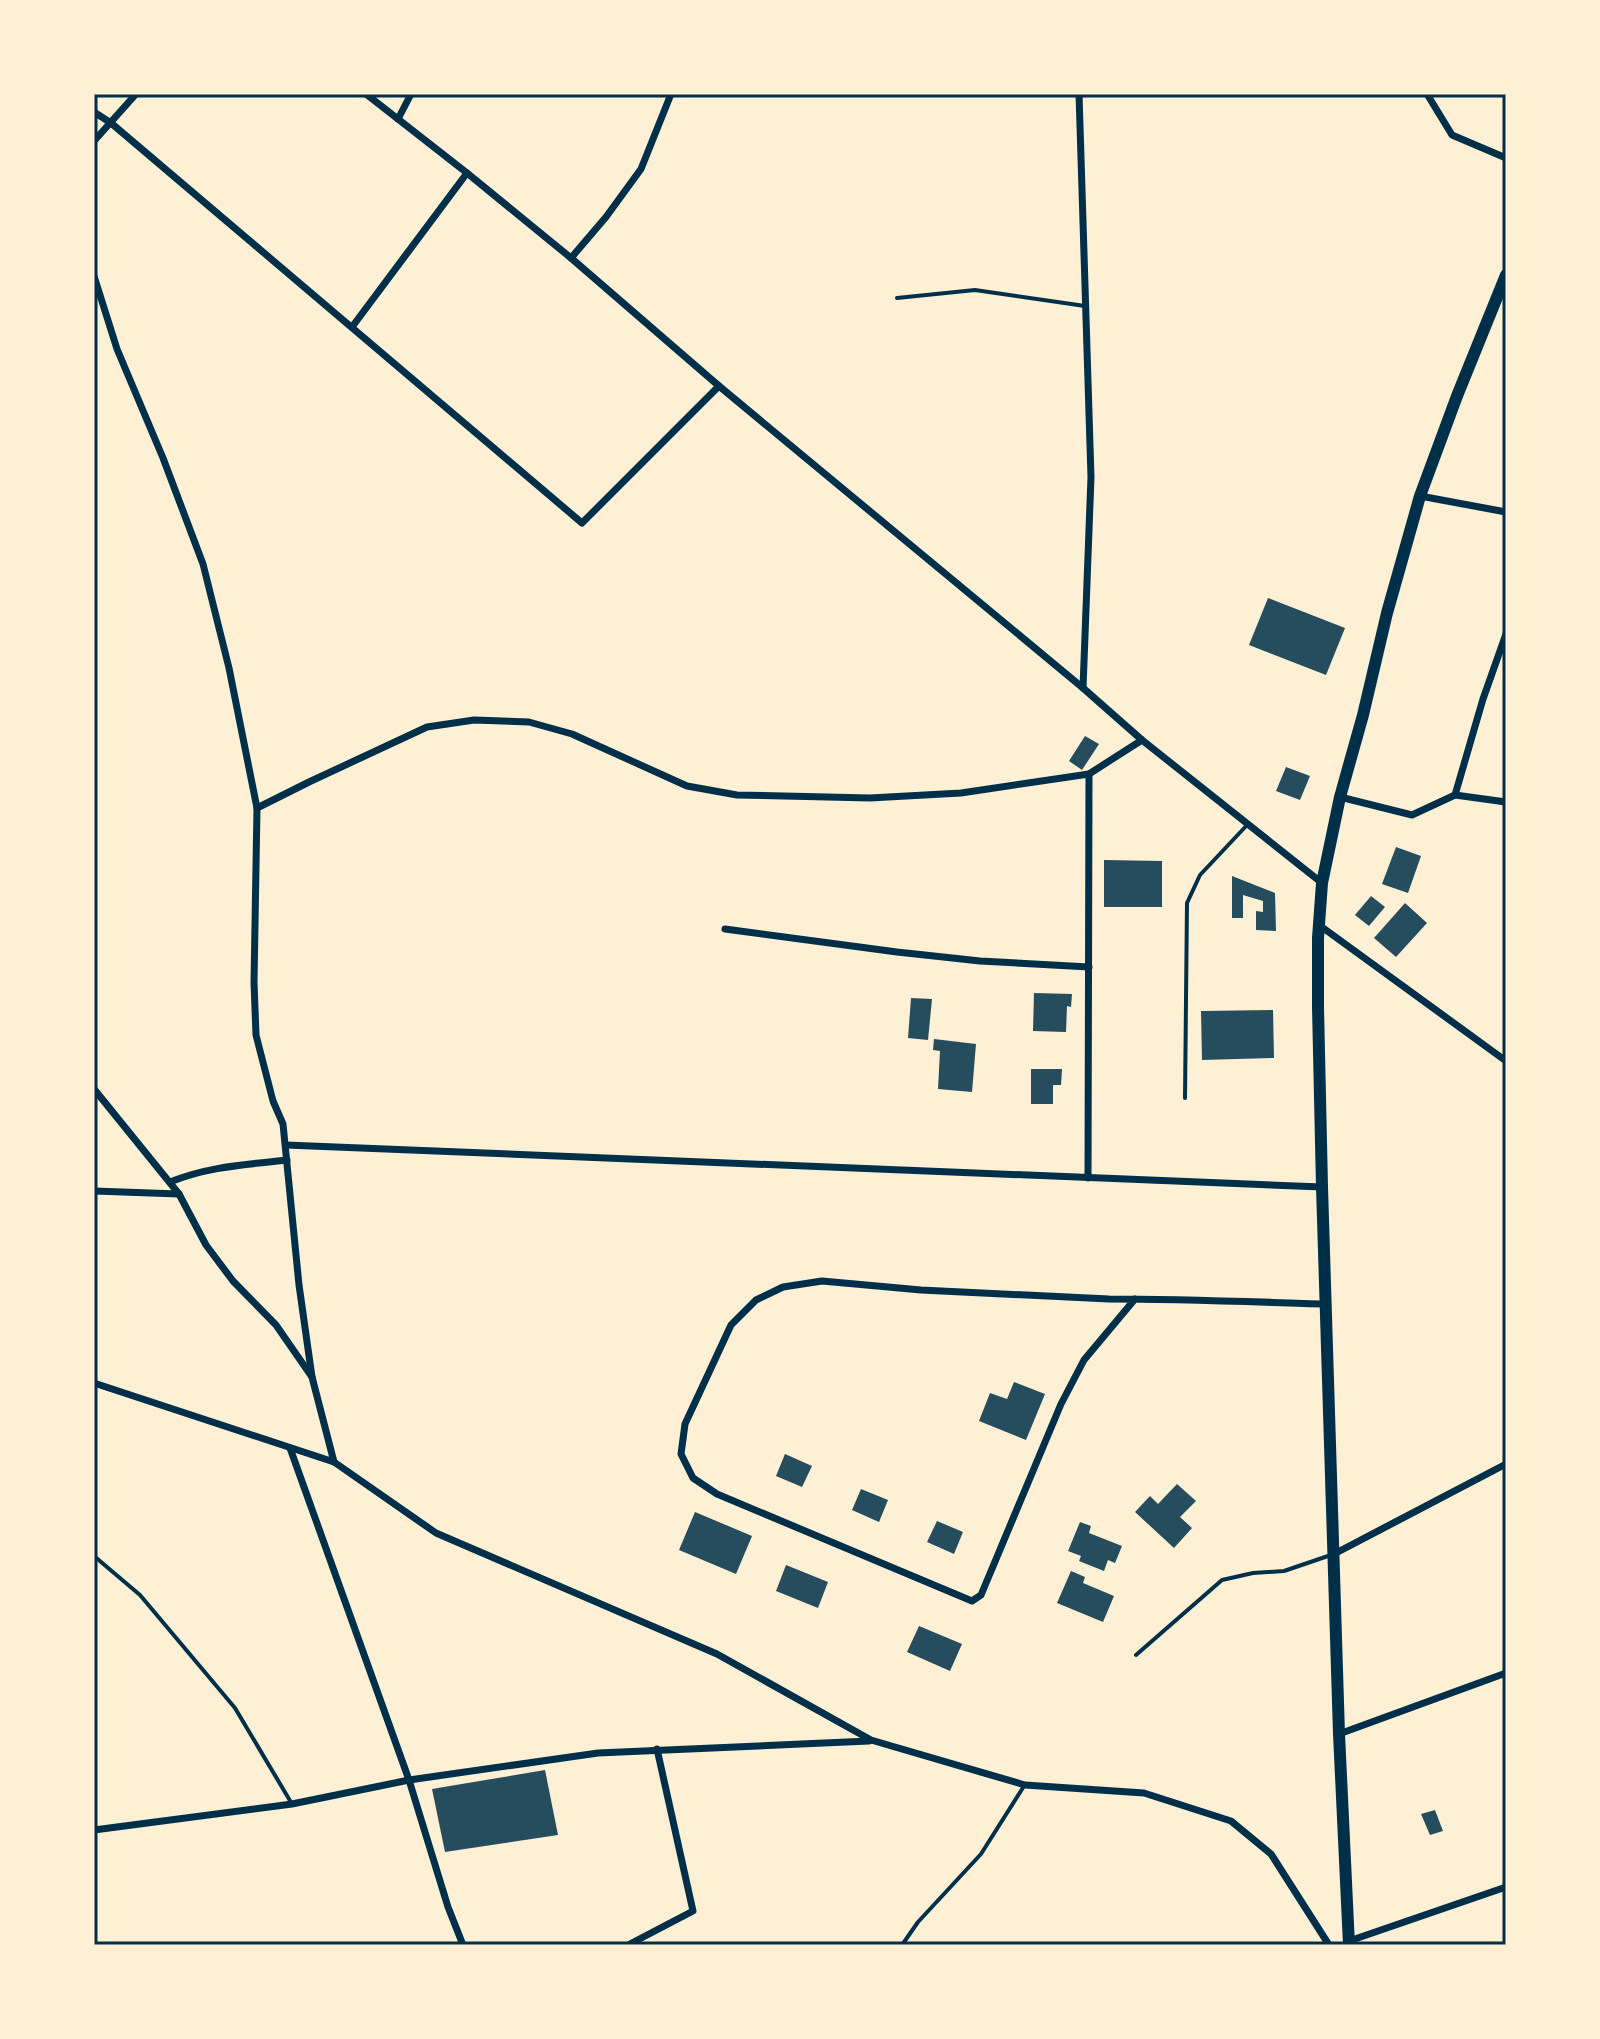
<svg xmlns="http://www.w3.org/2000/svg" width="1600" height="2039" font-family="'Titillium Web',sans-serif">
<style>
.building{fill:#264d5e}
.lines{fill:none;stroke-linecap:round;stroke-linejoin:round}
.service{stroke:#003049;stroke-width:4}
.minor{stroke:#003049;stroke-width:7}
.primary{stroke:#003049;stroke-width:12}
.neatline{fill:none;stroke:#003049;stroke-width:3}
</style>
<rect width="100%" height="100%" fill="#fdf0d5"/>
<g class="building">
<path d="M1268,598l77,30 -19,47 -77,-30z"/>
<path d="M1085,736l14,8 -17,26 -13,-9z"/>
<path d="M1286,767l24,9 -10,24 -24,-9z"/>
<path d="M1396,847l25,9 -13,37 -26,-9z"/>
<path d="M1104,860l58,1v46h-58z"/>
<path d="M1232,876l43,17 1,38 -20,-1v-19l7,1v-11l-20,-6v23h-11z"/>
<path d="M1371,896l14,11 -16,19 -14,-11z"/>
<path d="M1405,903l22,20 -31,34 -22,-19z"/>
<path d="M1034,993l38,1 -1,13 -4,-1 -1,26 -33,-1z"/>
<path d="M911,998l21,1 -4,41 -20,-2z"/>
<path d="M1273,1010l1,48 -72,2 -1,-49z"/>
<path d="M934,1039l42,5 -4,48 -34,-3 2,-38 -7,-1z"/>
<path d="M1031,1069h31l-1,16h-8v19h-22z"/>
<path d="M1014,1382l31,12 -19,46 -47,-19 11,-28 17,6z"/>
<path d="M785,1454l27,12 -10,21 -26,-11z"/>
<path d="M1177,1484l19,17 -16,16 12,11 -18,20 -39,-36 15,-16 8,8z"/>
<path d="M861,1489l27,11 -9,22 -27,-12z"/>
<path d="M695,1512l57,24 -16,38 -57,-24z"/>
<path d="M937,1521l26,11 -9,22 -27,-12z"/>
<path d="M1080,1522l11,4 -2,7 33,13 -7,17 -7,-3 -4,11 -25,-10 2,-5 -13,-5z"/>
<path d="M786,1565l42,17 -10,26 -42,-17z"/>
<path d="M1071,1571l14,6 -2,6 31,13 -11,26 -46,-19z"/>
<path d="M919,1626l43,18 -12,27 -43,-19z"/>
<path d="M545,1770l13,65 -113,17 -13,-63z"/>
<path d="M1435,1810l8,21 -13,4 -9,-21z"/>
</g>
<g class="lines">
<g class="service">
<path d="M897,298l78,-8 110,16"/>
<path d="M1185,1098l2,-195 13,-28 48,-51"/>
<path d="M94,1556l46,39 95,113 57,96"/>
<path d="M1136,1655l86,-75 31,-7 31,-2 47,-16"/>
<path d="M902,1945l16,-23 63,-68 43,-68"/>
</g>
<g class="minor">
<path d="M366,94l101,79 104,85 148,128 364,302 59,52 180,143"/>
<path d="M1079,94l12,383 -8,211"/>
<path d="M1427,94l25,41 54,23"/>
<path d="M94,112l17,11 471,400 137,-137"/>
<path d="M398,119l13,-25"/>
<path d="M94,141l42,-47"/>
<path d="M571,258l35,-41 35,-48 30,-75"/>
<path d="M94,276l23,73 46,109 40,106 26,104 28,140 -3,174 2,53 17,66 10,23 16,161 13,92"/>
<path d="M352,327l115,-154"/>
<path d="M1420,496l86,16"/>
<path d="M1455,795l28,-96 23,-65"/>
<path d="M1340,797l72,18 43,-20 51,7"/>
<path d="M257,808l52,-26 118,-55 47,-7 55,2 43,12 115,52 50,9 133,3 91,-5 128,-19 53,-34"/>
<path d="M1319,925l187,136"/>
<path d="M725,929l172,23 83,9 109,6"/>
<path d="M94,1089l85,105 27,51 27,36 43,44 36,52 22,85"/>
<path d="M286,1145l1036,42"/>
<path d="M1088,1178l1,-404"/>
<path d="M170,1182c40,-16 75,-17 117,-22"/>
<path d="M94,1191l85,3"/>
<path d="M1135,1299l-51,61 -23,44 -80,191 -9,6 -255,-107 -24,-16 -12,-24 4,-30 46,-99 25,-25 27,-13 39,-6 99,9 188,9c73,0 145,3 217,5"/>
<path d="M94,1383l240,79 102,71 281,121 154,86 154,45 119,8 87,28 40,33 58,91"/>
<path d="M290,1448l119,332 39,127 15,38"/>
<path d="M1334,1554l172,-90"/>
<path d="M1339,1734l167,-61"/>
<path d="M94,1830l198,-26 117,-24 189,-27 271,-12"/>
<path d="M1349,1941l157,-54"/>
<path d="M628,1945l65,-34 -36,-162"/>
</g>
<path class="primary" d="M1349,1945l-10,-211 -17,-547 -4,-180v-69l4,-55 18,-86 23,-82 24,-102 33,-117 37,-100 49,-121"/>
</g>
<rect width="1600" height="2039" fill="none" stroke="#fdf0d5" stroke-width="192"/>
<rect x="96" y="96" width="1408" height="1847" class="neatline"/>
</svg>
